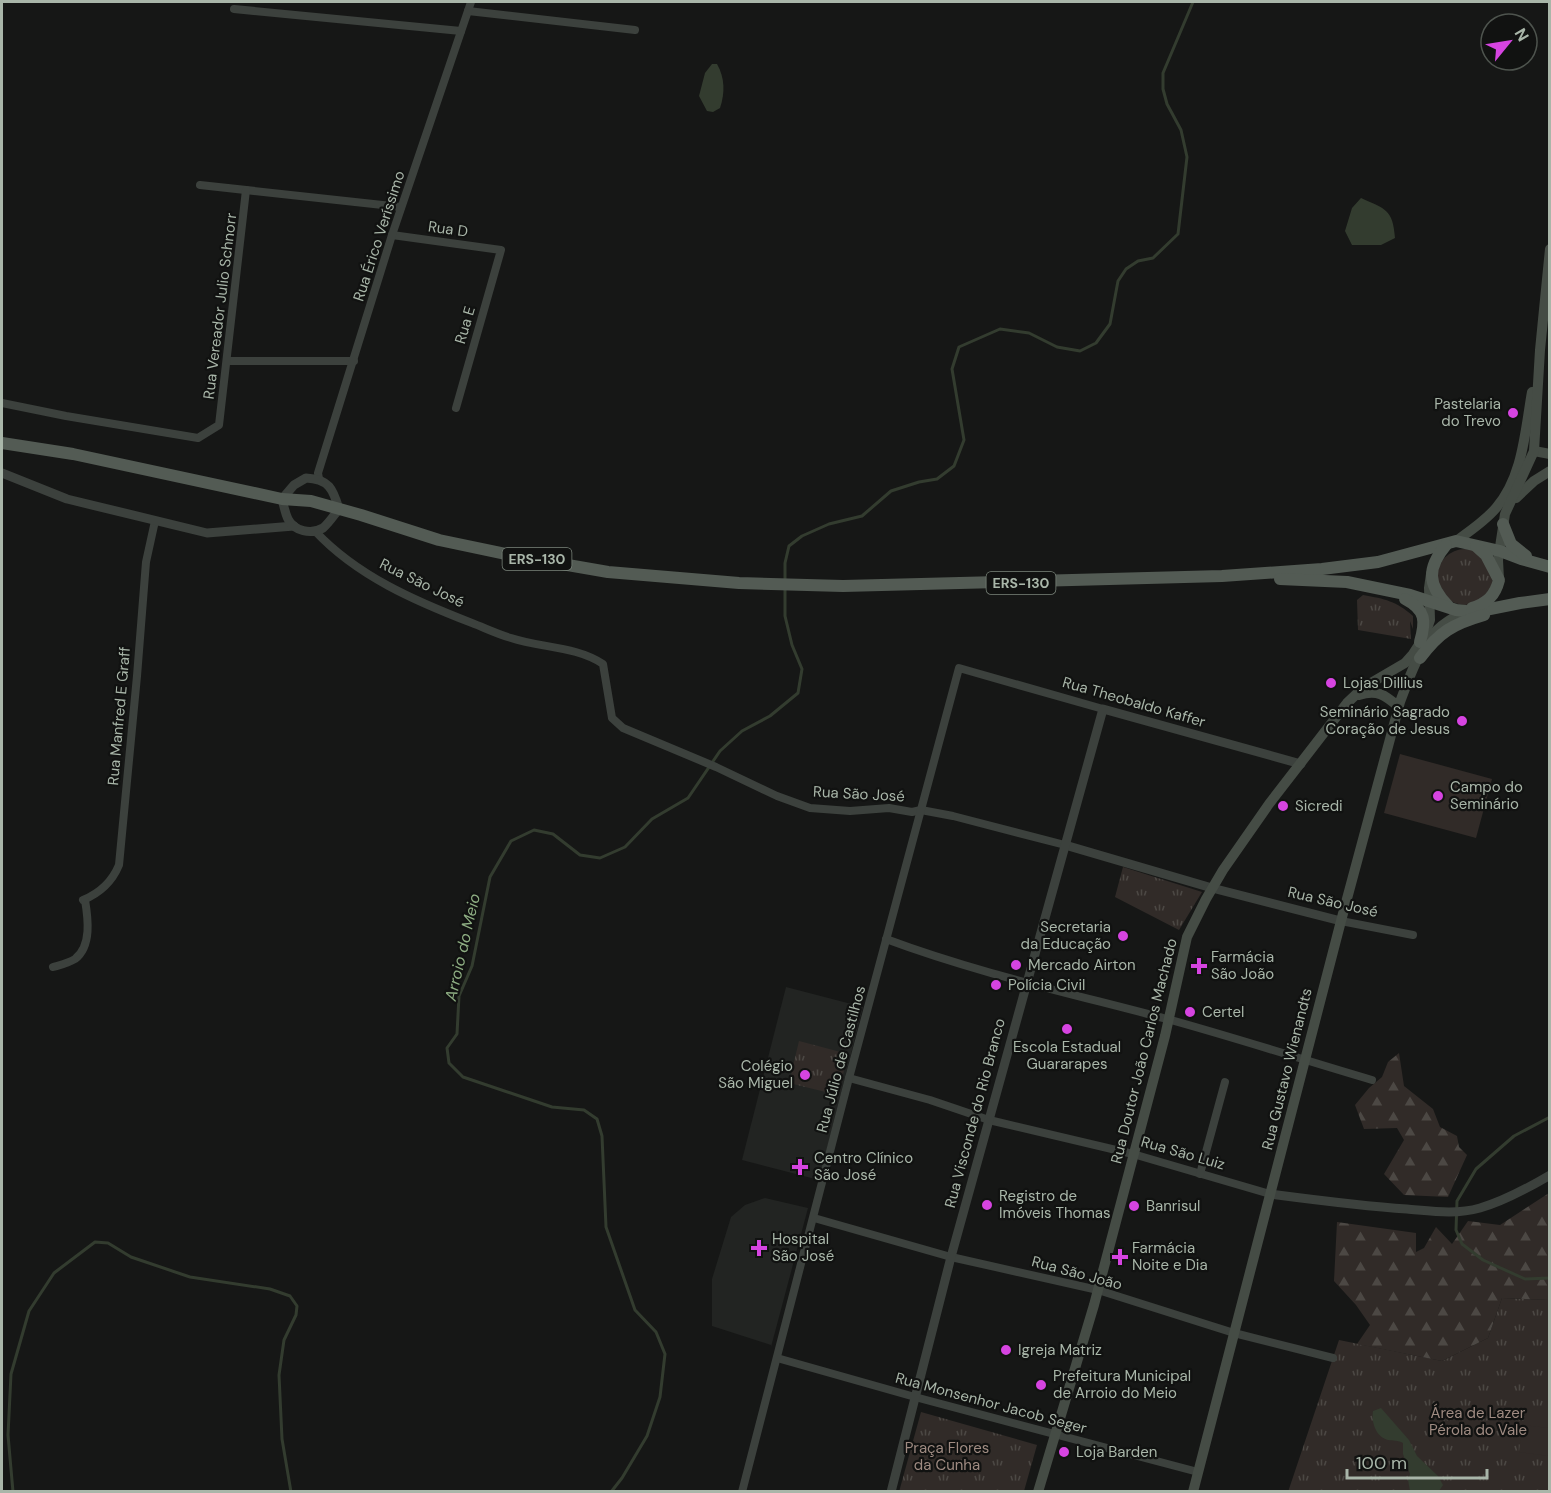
<svg xmlns="http://www.w3.org/2000/svg" width="1551" height="1493" font-family="'DM Sans',sans-serif">
<style>
.built{fill:#222422}
.grass{fill:url(#grass-tufts)}
.forest{fill:url(#forest-firs)}
.pitch{fill:#312b28}
.water{fill:#333c2f}
.lines{fill:none;stroke-linecap:round;stroke-linejoin:round}
.stream{stroke:#333c2f;stroke-width:3}
.minor{stroke:#3c413d;stroke-width:8}
.tertiary{stroke:#3c413d;stroke-width:9}
.secondary{stroke:#454c45;stroke-width:10}
.primary{stroke:#535b54;stroke-width:12}
.poi-dot{fill:#d644e1;stroke:#111211;stroke-width:2}
.labels{text-anchor:middle;stroke-width:4.5;stroke-linejoin:round;paint-order:stroke}
.shield{fill:#111211;stroke:#7b857b;stroke-width:1.5}
.shield-label{font-size:14px;font-weight:bold;fill:#a9b6a9}
.street-label{font-size:15px;fill:#a9b6a9;stroke:#111211}
.poi-label{font-size:15px;fill:#a9b6a9;stroke:#111211;text-anchor:start}
.park-label{font-size:15px;fill:#9f8b82;stroke:#111211}
.water-label{font-size:16px;font-style:italic;fill:#8eae83;stroke:#111211}
</style>
<defs>
<pattern id="grass-tufts" width="24" height="20" patternUnits="userSpaceOnUse" patternTransform="scale(1.5)"><rect width="24" height="20" fill="#312b28"/><path d="M3 7l-1-3M5 7V3M7 7l1-3M15 17l-1-3M17 17v-4M19 17l1-3" fill="none" stroke="#4c4844"/></pattern>
<pattern id="forest-firs" width="22" height="20" patternUnits="userSpaceOnUse" patternTransform="scale(1.5)"><rect width="22" height="20" fill="#312b28"/><path d="M5 1l3.5 6h-7zM16 11l3.5 6h-7z" fill="#4c4844"/></pattern>
</defs>
<rect width="100%" height="100%" fill="#161716"/>
<g class="built">
<path d="M786,987l77,20 -44,173 -77,-20z"/>
<path d="M765,1198l43,10 -37,139v-2l-59,-19v-47l19,-62 14,-12z"/>
</g>
<g class="grass">
<circle cx="1465" cy="577" r="28"/>
<path d="M1363,595c22,4 33,6 50,21v13l-3,-8 1,18 -53,-9 -1,-30z"/>
<path d="M1123,867l79,25 -23,38 -64,-33z"/>
<path d="M799,1041l49,13 -10,41 -49,-12z"/>
<path d="M1502,1298l47,2v191l-261,1 51,-152 103,21 46,-23z"/>
<path d="M921,1412l116,33 -13,46 -125,1z"/>
</g>
<g class="forest">
<path d="M1399,1053l5,33 29,23 7,18 17,9 2,11 8,8 -19,42 -44,-2 -20,-21 20,-34 -7,-12 -33,1 -9,-24 14,-17 13,-11 6,-15z"/>
<path d="M1549,1193v107l-47,-2 -14,40 -46,23 -85,-17 13,-19 -14,-20 -22,-24 3,-59 79,11v19l8,-4 12,-21 16,17 16,-23 32,4z"/>
</g>
<g class="pitch">
<path d="M1400,754l92,25 -16,59 -92,-25z"/>
<path d="M1522,1425l27,3v28l-30,-4z"/>
</g>
<g class="water">
<path d="M712,64h5c8,14 8,29 3,44l-7,4 -6,-1 -8,-15 6,-23z"/>
<path d="M1361,198c24,11 32,11 34,40l-14,7h-29l-7,-14 7,-23z"/>
<path d="M1381,1408l28,32 8,16 21,20 5,9 -4,6h-29l-2,-11 2,-6 -7,-20v-11c-5,-3 -10,-2 -15,-3 -12,-3 -17,-18 -15,-29z"/>
</g>
<g class="lines">
<g class="stream">
<path d="M785,580v-17l4,-17 13,-10 27,-12 33,-8 29,-25 28,-9 18,-3 17,-13 10,-26 -12,-71 7,-22 41,-18 29,4 28,14 23,4 16,-8 14,-19 8,-43 8,-12 12,-8 15,-3 25,-24 9,-77 -6,-27 -14,-26 -4,-15v-16l30,-71"/>
<path d="M1550,1117l-36,19 -38,33 -19,32 -1,29 6,14 21,16 42,19 25,-1"/>
<path d="M13,1492l-5,-57 3,-61 18,-63 25,-38 41,-31 13,1 23,14 59,20 80,12 20,7 7,10 -1,9 -12,25 -5,35 3,64 9,53"/>
<path d="M611,1492l11,-14 25,-42 13,-39 5,-43 -9,-22 -21,-22 -29,-83 -4,-91 -5,-17 -13,-9 -32,-3 -89,-30 -14,-14 -2,-15 10,-14 2,-38 13,-30 18,-89 21,-36 23,-11 19,4 27,21 20,3 25,-11 27,-28 36,-21 32,-47 22,-20 28,-15 28,-23 4,-24 -10,-24 -7,-29v-29"/>
</g>
<g class="minor">
<path d="M234,9l227,22"/>
<path d="M468,11l167,19"/>
<path d="M200,185l201,22"/>
<path d="M392,235l109,15 -45,158"/>
<path d="M228,361h126"/>
<path d="M2,403l64,13 132,22 21,-13 27,-235"/>
<path d="M319,479l-1,-6 74,-238 79,-233"/>
<path d="M315,531c42,45 100,70 157,92 13,5 25,11 39,15 30,10 65,8 92,26l9,54 11,10 93,39 61,29 33,12 40,3 39,-3 23,4 9,-2 32,6 112,29"/>
<path d="M83,900c17,-7 29,-18 36,-35l18,-189 9,-114 9,-41"/>
<path d="M1341,921l72,14"/>
<path d="M886,939c91,34 187,55 281,80 69,19 137,41 205,61"/>
<path d="M53,967c7,-2 16,-4 22,-8 17,-13 13,-41 10,-59"/>
<path d="M849,1078l81,22 59,20 144,34 137,40"/>
<path d="M1200,1174l25,-92"/>
<path d="M814,1218l137,39 147,33 136,43 99,25"/>
<path d="M777,1358l138,39 283,75"/>
<path d="M742,1492l107,-414 110,-410 144,41"/>
</g>
<g class="tertiary">
<path d="M2,473l65,26 140,34 87,-7"/>
<path d="M306,478c23,1 27,11 33,31 -5,6 -10,14 -16,19 -12,7 -29,3 -35,-9 -3,-6 -4,-13 -6,-20l12,-14z"/>
<path d="M1065,845l147,43 129,33"/>
<path d="M1270,1194c46,6 91,12 137,15 24,2 49,6 73,-1 24,-7 48,-20 70,-33"/>
<path d="M891,1492l60,-235 152,-548 198,55"/>
</g>
<g class="secondary">
<path d="M1534,451l16,3"/>
<path d="M1516,498l18,-17 16,-10"/>
<path d="M1456,541c14,-10 29,-20 40,-33 27,-31 29,-77 36,-116"/>
<path d="M1499,579l-1,-19 7,-46 29,-63 6,-101 10,-101"/>
<path d="M1359,695c18,-6 26,0 40,12"/>
<path d="M1038,1492l56,-187 71,-269 22,-99 19,-38 17,-29 46,-66 78,-101 17,-16 41,-24 8,-9 11,-17 6,-17 -1,-32 2,-14"/>
<path d="M1193,1492l148,-571 59,-219c9,-24 19,-53 37,-72 8,-8 19,-14 28,-19"/>
</g>
<g class="primary">
<path d="M2,443l71,11 209,45 29,2 50,14 78,25 71,15 98,17 131,11 104,3 379,-10 100,-7 56,-7 78,-21 44,10 21,8 29,8"/>
<path d="M1503,524l8,20 15,12"/>
<path d="M1446,545c-19,23 -19,39 2,61"/>
<path d="M1280,579l67,3 63,13 46,15 19,2 45,-9 30,-4"/>
<path d="M1405,599c21,11 21,22 15,43"/>
<path d="M1472,608c15,-5 23,-12 27,-28l-13,-25 -10,-9"/>
<path d="M1420,658c19,-26 33,-34 64,-43"/>
</g>
</g>
<g class="poi-dot">
<circle cx="1513" cy="413" r="6"/>
<circle cx="1331" cy="683" r="6"/>
<circle cx="1462" cy="721" r="6"/>
<circle cx="1438" cy="796" r="6"/>
<circle cx="1283" cy="806" r="6"/>
<circle cx="1123" cy="936" r="6"/>
<circle cx="1016" cy="965" r="6"/>
<path d="M1196 957h6v6h6v6h-6v6h-6v-6h-6v-6h6z"/>
<circle cx="996" cy="985" r="6"/>
<circle cx="1190" cy="1012" r="6"/>
<circle cx="1067" cy="1029" r="6"/>
<circle cx="805" cy="1075" r="6"/>
<path d="M797 1158h6v6h6v6h-6v6h-6v-6h-6v-6h6z"/>
<circle cx="987" cy="1205" r="6"/>
<circle cx="1134" cy="1206" r="6"/>
<path d="M756 1239h6v6h6v6h-6v6h-6v-6h-6v-6h6z"/>
<path d="M1117 1248h6v6h6v6h-6v6h-6v-6h-6v-6h6z"/>
<circle cx="1006" cy="1350" r="6"/>
<circle cx="1041" cy="1385" r="6"/>
<circle cx="1064" cy="1452" r="6"/>
</g>
<g class="labels">
<g class="shield">
<rect x="502.5" y="548" width="69" height="22" rx="4.5"/>
<rect x="986.5" y="572" width="69" height="22" rx="4.5"/>
</g>
<g class="shield-label">
<text x="537" y="564">ERS-130</text>
<text x="1021" y="588">ERS-130</text>
</g>
<g class="street-label">
<text transform="translate(448 229) rotate(8)" y="5">Rua D</text>
<text transform="translate(379 236) rotate(-72)" y="5">Rua Érico Veríssimo</text>
<text transform="translate(220 306) rotate(-83)" y="5">Rua Vereador Julio Schnorr</text>
<text transform="translate(465 325) rotate(-74)" y="5">Rua E</text>
<text transform="translate(422 583) rotate(26)" y="5">Rua São José</text>
<text transform="translate(1134 702) rotate(16)" y="5">Rua Theobaldo Kaffer</text>
<text transform="translate(119 716) rotate(-85)" y="5">Rua Manfred E Graff</text>
<text transform="translate(859 794) rotate(3)" y="5">Rua São José</text>
<text transform="translate(1333 902) rotate(13)" y="5">Rua São José</text>
<text transform="translate(1144 1051) rotate(-76)" y="5">Rua Doutor João Carlos Machado</text>
<text transform="translate(841 1059) rotate(-75)" y="5">Rua Júlio de Castilhos</text>
<text transform="translate(1287 1069) rotate(-76)" y="5">Rua Gustavo Wienandts</text>
<text transform="translate(975 1113) rotate(-75)" y="5">Rua Visconde do Rio Branco</text>
<text transform="translate(1183 1153) rotate(16)" y="5">Rua São Luiz</text>
<text transform="translate(1077 1273) rotate(15)" y="5">Rua São João</text>
<text transform="translate(991 1403) rotate(15)" y="5">Rua Monsenhor Jacob Seger</text>
</g>
<g class="poi-label">
<text x="1501" y="409" text-anchor="end">Pastelaria<tspan x="1501" dy="17">do Trevo</tspan></text>
<text x="1343" y="688">Lojas Dillius</text>
<text x="1450" y="717" text-anchor="end">Seminário Sagrado<tspan x="1450" dy="17">Coração de Jesus</tspan></text>
<text x="1450" y="792">Campo do<tspan x="1450" dy="17">Seminário</tspan></text>
<text x="1295" y="811">Sicredi</text>
<text x="1111" y="932" text-anchor="end">Secretaria<tspan x="1111" dy="17">da Educação</tspan></text>
<text x="1211" y="962">Farmácia<tspan x="1211" dy="17">São João</tspan></text>
<text x="1028" y="970">Mercado Airton</text>
<text x="1008" y="990">Polícia Civil</text>
<text x="1202" y="1017">Certel</text>
<text x="1067" y="1052" text-anchor="middle">Escola Estadual<tspan x="1067" dy="17">Guararapes</tspan></text>
<text x="793" y="1071" text-anchor="end">Colégio<tspan x="793" dy="17">São Miguel</tspan></text>
<text x="814" y="1163">Centro Clínico<tspan x="814" dy="17">São José</tspan></text>
<text x="999" y="1201">Registro de<tspan x="999" dy="17">Imóveis Thomas</tspan></text>
<text x="1146" y="1211">Banrisul</text>
<text x="772" y="1244">Hospital<tspan x="772" dy="17">São José</tspan></text>
<text x="1132" y="1253">Farmácia<tspan x="1132" dy="17">Noite e Dia</tspan></text>
<text x="1018" y="1355">Igreja Matriz</text>
<text x="1053" y="1381">Prefeitura Municipal<tspan x="1053" dy="17">de Arroio do Meio</tspan></text>
<text x="1076" y="1457">Loja Barden</text>
</g>
<g class="park-label">
<text x="1478" y="1418">Área de Lazer<tspan x="1478" dy="17">Pérola do Vale</tspan></text>
<text x="947" y="1453">Praça Flores<tspan x="947" dy="17">da Cunha</tspan></text>
</g>
<g class="water-label">
<text transform="translate(462 947) rotate(-77)" y="6">Arroio do Meio</text>
</g>
</g>
<rect width="1551" height="1493" fill="none" stroke="#a9b6a9" stroke-width="6"/>
<g transform="translate(1509 42) rotate(60)"><circle r="28" fill="#111211" stroke="#4e544e" stroke-width="1.5"/>
<path d="M0-4.5L10 22L0 15L-10 22Z" fill="#d644e1"/>
<text y="-9" font-size="16" font-weight="bold" text-anchor="middle" fill="#a9b6a9">N</text>
</g>
<path d="M1347 1469v9h140v-9" fill="none" stroke="#a9b6a9" stroke-width="3"/>
<text x="1356" y="1469" font-size="18" fill="#a9b6a9" stroke="#111211" stroke-width="4.5" paint-order="stroke">100 m</text>
</svg>
